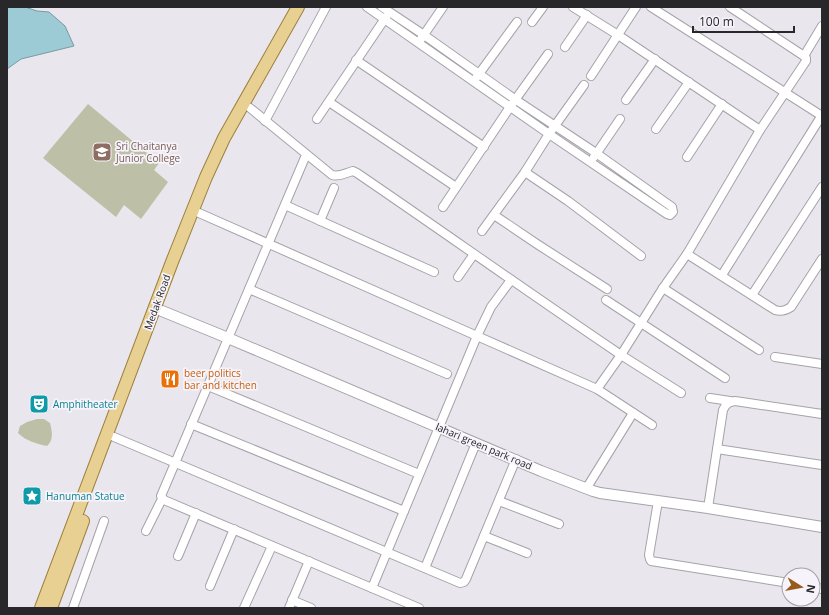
<svg xmlns="http://www.w3.org/2000/svg" width="829" height="615" font-family="'Open Sans',sans-serif">
<style>
.green{fill:#bdc0a7}
.water{fill:#9dcbd5;stroke:#7a9aa1}
.lines{fill:none;stroke-linecap:round;stroke-linejoin:round}
.minor-casing{stroke:#a6a2a9;stroke-width:10}
.tertiary-casing{stroke:#a6a2a9;stroke-width:12}
.primary-casing{stroke:#9b803e;stroke-width:14}
.minor{stroke:#fff;stroke-width:8}
.tertiary{stroke:#fff;stroke-width:10}
.primary{stroke:#e8d092;stroke-width:12}
.labels{text-anchor:middle;stroke-width:3.5;stroke-linejoin:round;paint-order:stroke}
.education-label{font-size:10px;fill:#785e54;stroke:#f7f3fb;text-anchor:start}
.street-label{font-size:10px;fill:#282729;stroke:#f7f3fb}
.food-label{font-size:10px;fill:#c56008;stroke:#f7f3fb;text-anchor:start}
.culture-label{font-size:10px;fill:#0d838f;stroke:#f7f3fb;text-anchor:start}
</style>
<rect width="100%" height="100%" fill="#eae6ed"/>
<g class="green">
<path d="M88,104l71,59 -5,7 14,12 -27,37 -17,-14 -8,12 -73,-59z"/>
<path d="M37,419h7l6,4c2,8 4,17 -3,23 -10,-2 -21,-5 -29,-13l2,-7 7,-4z"/>
</g>
<path class="water" d="M7,7h18l12,4 12,1 16,14 9,20 -53,13 -14,10z"/>
<g class="lines">
<g class="minor-casing">
<g id="minor">
<path d="M367,7l182,127 118,80 3,1 3,-3 -1,-5 -76,-54 -80,-53 -92,-65 -42,-28"/>
<path d="M573,7l45,28 142,95"/>
<path d="M651,7l171,109"/>
<path d="M532,22l11,-15"/>
<path d="M421,39l22,-32"/>
<path d="M565,47l22,-32"/>
<path d="M804,56l18,-30"/>
<path d="M356,60l128,87"/>
<path d="M591,76l45,-69"/>
<path d="M476,78l41,-56"/>
<path d="M626,100l29,-41"/>
<path d="M329,102l127,85"/>
<path d="M250,108l82,67c8,2 13,-2 21,-4l4,2c88,60 175,122 264,182l42,-67 24,-34 73,-124 46,-69v-3l-2,-2 -74,-49"/>
<path d="M317,119l69,-102"/>
<path d="M265,121l61,-114"/>
<path d="M656,129l33,-47"/>
<path d="M306,155l-145,341 3,4 255,108"/>
<path d="M594,157l26,-38"/>
<path d="M687,157l35,-53"/>
<path d="M525,172l43,29 73,55"/>
<path d="M285,205l149,67"/>
<path d="M443,207l67,-100 38,-53"/>
<path d="M199,213l278,123 -105,252"/>
<path d="M494,215l43,29 70,45"/>
<path d="M320,221l14,-33"/>
<path d="M482,231l43,-59 24,-38 35,-49"/>
<path d="M687,254l88,56c6,2 10,1 16,-3l31,-48"/>
<path d="M722,275l100,-160"/>
<path d="M458,277l16,-23"/>
<path d="M511,280l-20,27 -14,29 120,53 55,36"/>
<path d="M663,288l96,62"/>
<path d="M249,289l198,85"/>
<path d="M752,295l70,-108"/>
<path d="M606,300l119,78"/>
<path d="M775,357l47,7"/>
<path d="M208,386l211,88"/>
<path d="M597,389l24,-34 60,38"/>
<path d="M710,398l20,3"/>
<path d="M191,424l213,87"/>
<path d="M114,437l346,146 4,-1 2,-3 50,-120"/>
<path d="M717,449l105,16"/>
<path d="M586,489l47,-76"/>
<path d="M499,501l60,23"/>
<path d="M658,501l-9,54 1,4 1,2 138,22"/>
<path d="M708,508l15,-98c3,-6 5,-8 12,-9l87,13"/>
<path d="M146,531l16,-32"/>
<path d="M484,536l43,17"/>
<path d="M178,556l18,-43"/>
<path d="M425,568l51,-125"/>
<path d="M210,586l24,-57"/>
<path d="M813,587l9,2"/>
<path d="M292,600l19,8"/>
<path d="M73,608l31,-87"/>
<path d="M244,608l28,-62"/>
<path d="M289,608l20,-47"/>
</g>
</g>
<g class="tertiary-casing">
<path id="tertiary" d="M162,311l66,27 313,133 52,20 7,2 108,15 114,19"/>
</g>
<g class="primary-casing">
<g id="primary">
<path d="M41,608l131,-346 34,-85 18,-39 74,-131"/>
<path d="M51,608l32,-87"/>
</g>
</g>
<use href="#minor" class="minor"/>
<use href="#tertiary" class="tertiary"/>
<use href="#primary" class="primary"/>
</g>
<defs>
<g id="university-square" transform="scale(1)"><rect x="-9" y="-9" width="18" height="18" rx="4" fill="#8d6e63" stroke="#f7f3fb"/><path d="M0-5L7-2L0 1L-7-2ZM-4 1L0 2.5L4 1V4Q0 6-4 4Z" fill="#fff"/></g>
<g id="restaurant-square" transform="scale(1)"><rect x="-9" y="-9" width="18" height="18" rx="4" fill="#e8710a" stroke="#f7f3fb"/><path d="M-5-6h1v4h1v-4h1v4h1v-4h1v5L-1.5 .5V6h-2V.5L-5-1ZM5-6V6H3V1.5H1.5Q1.5-4 5-6Z" fill="#fff"/></g>
<g id="theatre-square" transform="scale(1)"><rect x="-9" y="-9" width="18" height="18" rx="4" fill="#0f9aa8" stroke="#f7f3fb"/><path d="M-5-5.5Q0-4 5-5.5V0Q5 5 0 6Q-5 5-5 0ZM-3.3-2.5H-1v1.5H-3.3ZM1-2.5H3.3v1.5H1ZM-2.8 1Q0 5.5 2.8 1Z" fill="#fff"/></g>
<g id="sight-square" transform="scale(1)"><rect x="-9" y="-9" width="18" height="18" rx="4" fill="#0f9aa8" stroke="#f7f3fb"/><path d="M0-6L1.8-2.2L6-1.7L2.9 1.2L3.7 5.4L0 3.3L-3.7 5.4L-2.9 1.2L-6-1.7L-1.8-2.2Z" fill="#fff"/></g>
</defs>
<g fill-rule="evenodd">
<use href="#university-square" x="102" y="152"/>
<use href="#restaurant-square" x="170" y="379"/>
<use href="#theatre-square" x="39" y="404"/>
<use href="#sight-square" x="32" y="496"/>
</g>
<g class="labels">
<g class="education-label">
<text x="116" y="150">Sri Chaitanya<tspan x="116" dy="12">Junior College</tspan></text>
</g>
<g class="street-label">
<text transform="translate(157 302) rotate(-70)" y="4">Medak Road</text>
<text transform="translate(484 446) rotate(23)" y="4">lahari green park road</text>
</g>
<g class="food-label">
<text x="184" y="377">beer politics<tspan x="184" dy="12">bar and kitchen</tspan></text>
</g>
<g class="culture-label">
<text x="53" y="408">Amphitheater</text>
<text x="46" y="500">Hanuman Statue</text>
</g>
</g>
<rect width="829" height="615" fill="none" stroke="#282729" stroke-width="16"/>
<g transform="translate(801 587) rotate(101)"><circle r="19" fill="#f7f3fb" stroke="#a4a1a7"/>
<path d="M0-3L7 15L0 10L-7 15Z" fill="#975c1c"/>
<text y="-6" font-size="11" font-weight="bold" text-anchor="middle" fill="#282729">N</text>
</g>
<path d="M693 26v6h101v-6" fill="none" stroke="#282729" stroke-width="2"/>
<text x="699" y="26" font-size="12" fill="#282729" stroke="#f7f3fb" stroke-width="3" paint-order="stroke">100 m</text>
</svg>
